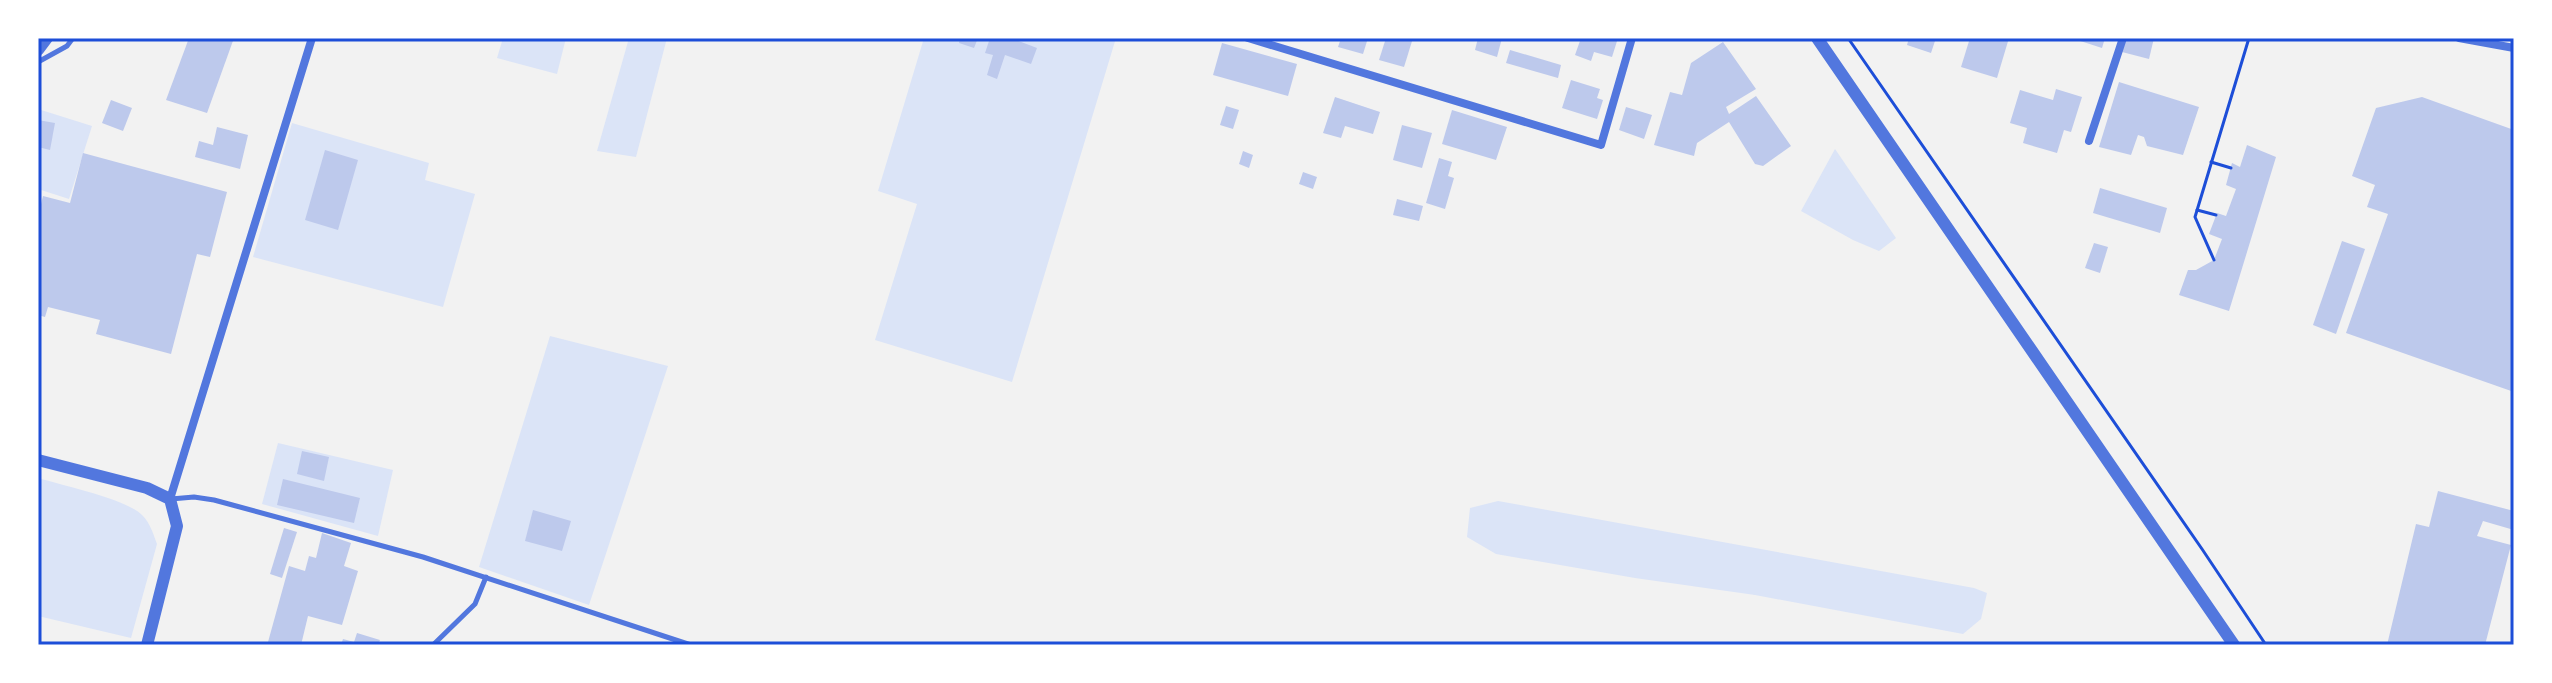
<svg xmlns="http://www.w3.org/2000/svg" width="2552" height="683" font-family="'Space Grotesk',sans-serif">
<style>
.green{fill:#dbe4f7}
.building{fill:#bdc9ec}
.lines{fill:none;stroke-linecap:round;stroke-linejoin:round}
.path{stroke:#1d4ed8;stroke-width:3}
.service{stroke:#5277de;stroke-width:5}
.minor{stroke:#5277de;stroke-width:8}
.tertiary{stroke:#5277de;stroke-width:12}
.neatline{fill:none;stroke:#1d4ed8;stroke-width:3}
</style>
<rect width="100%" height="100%" fill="#f2f2f2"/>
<g class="green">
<path d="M503,38h63l-9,36 -60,-16z"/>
<path d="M629,38h38l-31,119 -39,-6z"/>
<path d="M924,38h192l-104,344 -137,-42 42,-136 -39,-13z"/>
<path d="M38,109l54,17 -23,73 -31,-10z"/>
<path d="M292,123l137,40 -4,17 50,14 -32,113 -190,-50z"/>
<path d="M1835,149l61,89 -17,13 -26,-11 -52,-29z"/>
<path d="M550,336l118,30 -79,239 -110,-38z"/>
<path d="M278,443l115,27 -15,66 -116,-32z"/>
<path d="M38,478c23,7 89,21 104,37 8,8 11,18 15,29l-26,94 -93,-22z"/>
<path d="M1498,501l476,87 13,5 -6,26 -18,15 -208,-39 -120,-17 -139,-24 -29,-17 3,-29z"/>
</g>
<g class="building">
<path d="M189,38h45l-27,75 -41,-13z"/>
<path d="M960,38h18l-4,10 -15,-5z"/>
<path d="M990,38h21l26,10 -6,16 -26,-9 -8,24 -10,-4 6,-20 -8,-2z"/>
<path d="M1341,38h27l-5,16 -25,-7z"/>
<path d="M1386,38h27l-9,29 -25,-7z"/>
<path d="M1478,38h24l-5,19 -22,-7z"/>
<path d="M1581,38h37l-6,19 -18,-5 -3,9 -16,-6z"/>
<path d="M1909,38h27l-5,15 -24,-8z"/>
<path d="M1970,38h39l-12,40 -36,-11z"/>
<path d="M2071,38h34l-3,10z"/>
<path d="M2126,38h28l-5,21 -27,-7z"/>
<path d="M1723,42l33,47 -30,18 3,7 27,-18 35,50 -28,20 -8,-2 -26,-42 -32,21 -3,13 -40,-11 16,-53 12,3 9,-32z"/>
<path d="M1222,43l75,21 -9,32 -75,-21z"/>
<path d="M1510,50l51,15 -3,13 -52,-15z"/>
<path d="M1571,80l29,9 -3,9 6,2 -6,19 -35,-11z"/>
<path d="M2119,82l80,25 -16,48 -36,-9 -3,-9 -6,-2 -7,20 -32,-8z"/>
<path d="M2056,89l26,8 -11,35 -7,-2 -7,23 -34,-10 4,-15 -17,-5 10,-33 33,10z"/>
<path d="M1335,97l45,15 -7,22 -28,-8 -4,12 -18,-5z"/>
<path d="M2422,97l92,33v262l-168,-59 42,-119 -21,-7 8,-22 -23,-9 24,-68z"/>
<path d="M111,100l21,8 -9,23 -21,-8z"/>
<path d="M1226,106l13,4 -6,19 -13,-4z"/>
<path d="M1626,107l26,8 -8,24 -25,-9z"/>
<path d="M1452,110l55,17 -11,33 -54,-16z"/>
<path d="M38,120l17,3 -5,27 -12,-3z"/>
<path d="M1402,125l30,8 -10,35 -29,-8z"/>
<path d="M217,127l31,8 -8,34 -45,-12 4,-16 14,4z"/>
<path d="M2247,145l29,12 -47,154 -50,-16 9,-25h8l18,-10 8,-21 -13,-5 8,-21 9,3 10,-27 -10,-4 6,-22 8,4z"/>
<path d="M325,150l33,10 -20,70 -33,-10z"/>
<path d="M1243,151l10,4 -4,13 -10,-4z"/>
<path d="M83,153l144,39 -17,65 -13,-3 -26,100 -75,-20 4,-14 -52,-13 -3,10 -7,-2v-99l5,-20 27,7z"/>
<path d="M1439,158l13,4 -4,14 6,2 -9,31 -19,-6z"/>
<path d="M1303,172l14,5 -4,12 -14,-5z"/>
<path d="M2100,188l67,20 -7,25 -67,-20z"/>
<path d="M1397,199l26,7 -4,15 -26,-6z"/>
<path d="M2342,241l23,8 -29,85 -23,-9z"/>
<path d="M2094,243l14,4 -8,26 -15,-5z"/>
<path d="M302,451l27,6 -5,24 -27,-7z"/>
<path d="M283,479l77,19 -6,25 -77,-18z"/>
<path d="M2438,491l76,20v19l-31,-9 -6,15 34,9 -26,100h-98l29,-121 13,3z"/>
<path d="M533,510l38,11 -9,30 -37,-10z"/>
<path d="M284,528l13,4 -15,46 -12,-4z"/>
<path d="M322,533l29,10 -7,23 14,5 -16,54 -34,-9 -7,29 -33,-3 21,-76 16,5 4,-15 7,2z"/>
<path d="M357,633l23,7 -2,5h-37l2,-6 11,3z"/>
</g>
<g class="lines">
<g class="path">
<path d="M1848,38l354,511 64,96"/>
<path d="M2211,162l20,6"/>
<path d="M2197,210l19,5"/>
<path d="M2214,260l-19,-43 54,-179"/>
</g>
<g class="service">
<path d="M38,62l29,-16 6,-8"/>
<path d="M171,499l23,-2 20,3 209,57 268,88"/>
<path d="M433,645l42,-41 11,-27"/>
</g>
<g class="minor">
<path d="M1248,38l353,107 31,-107"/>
<path d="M2459,38l55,10"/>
<path d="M2089,141l34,-103"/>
<path d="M170,499l142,-461"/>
</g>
<g class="tertiary">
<path d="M1817,38l417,607"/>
<path d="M38,50l9,-12"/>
<path d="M38,460l109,28 23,11 7,27 -30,119"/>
</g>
</g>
<rect width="2552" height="683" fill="none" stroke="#ffffff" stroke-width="80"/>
<rect x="40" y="40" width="2472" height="603" class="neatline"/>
</svg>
